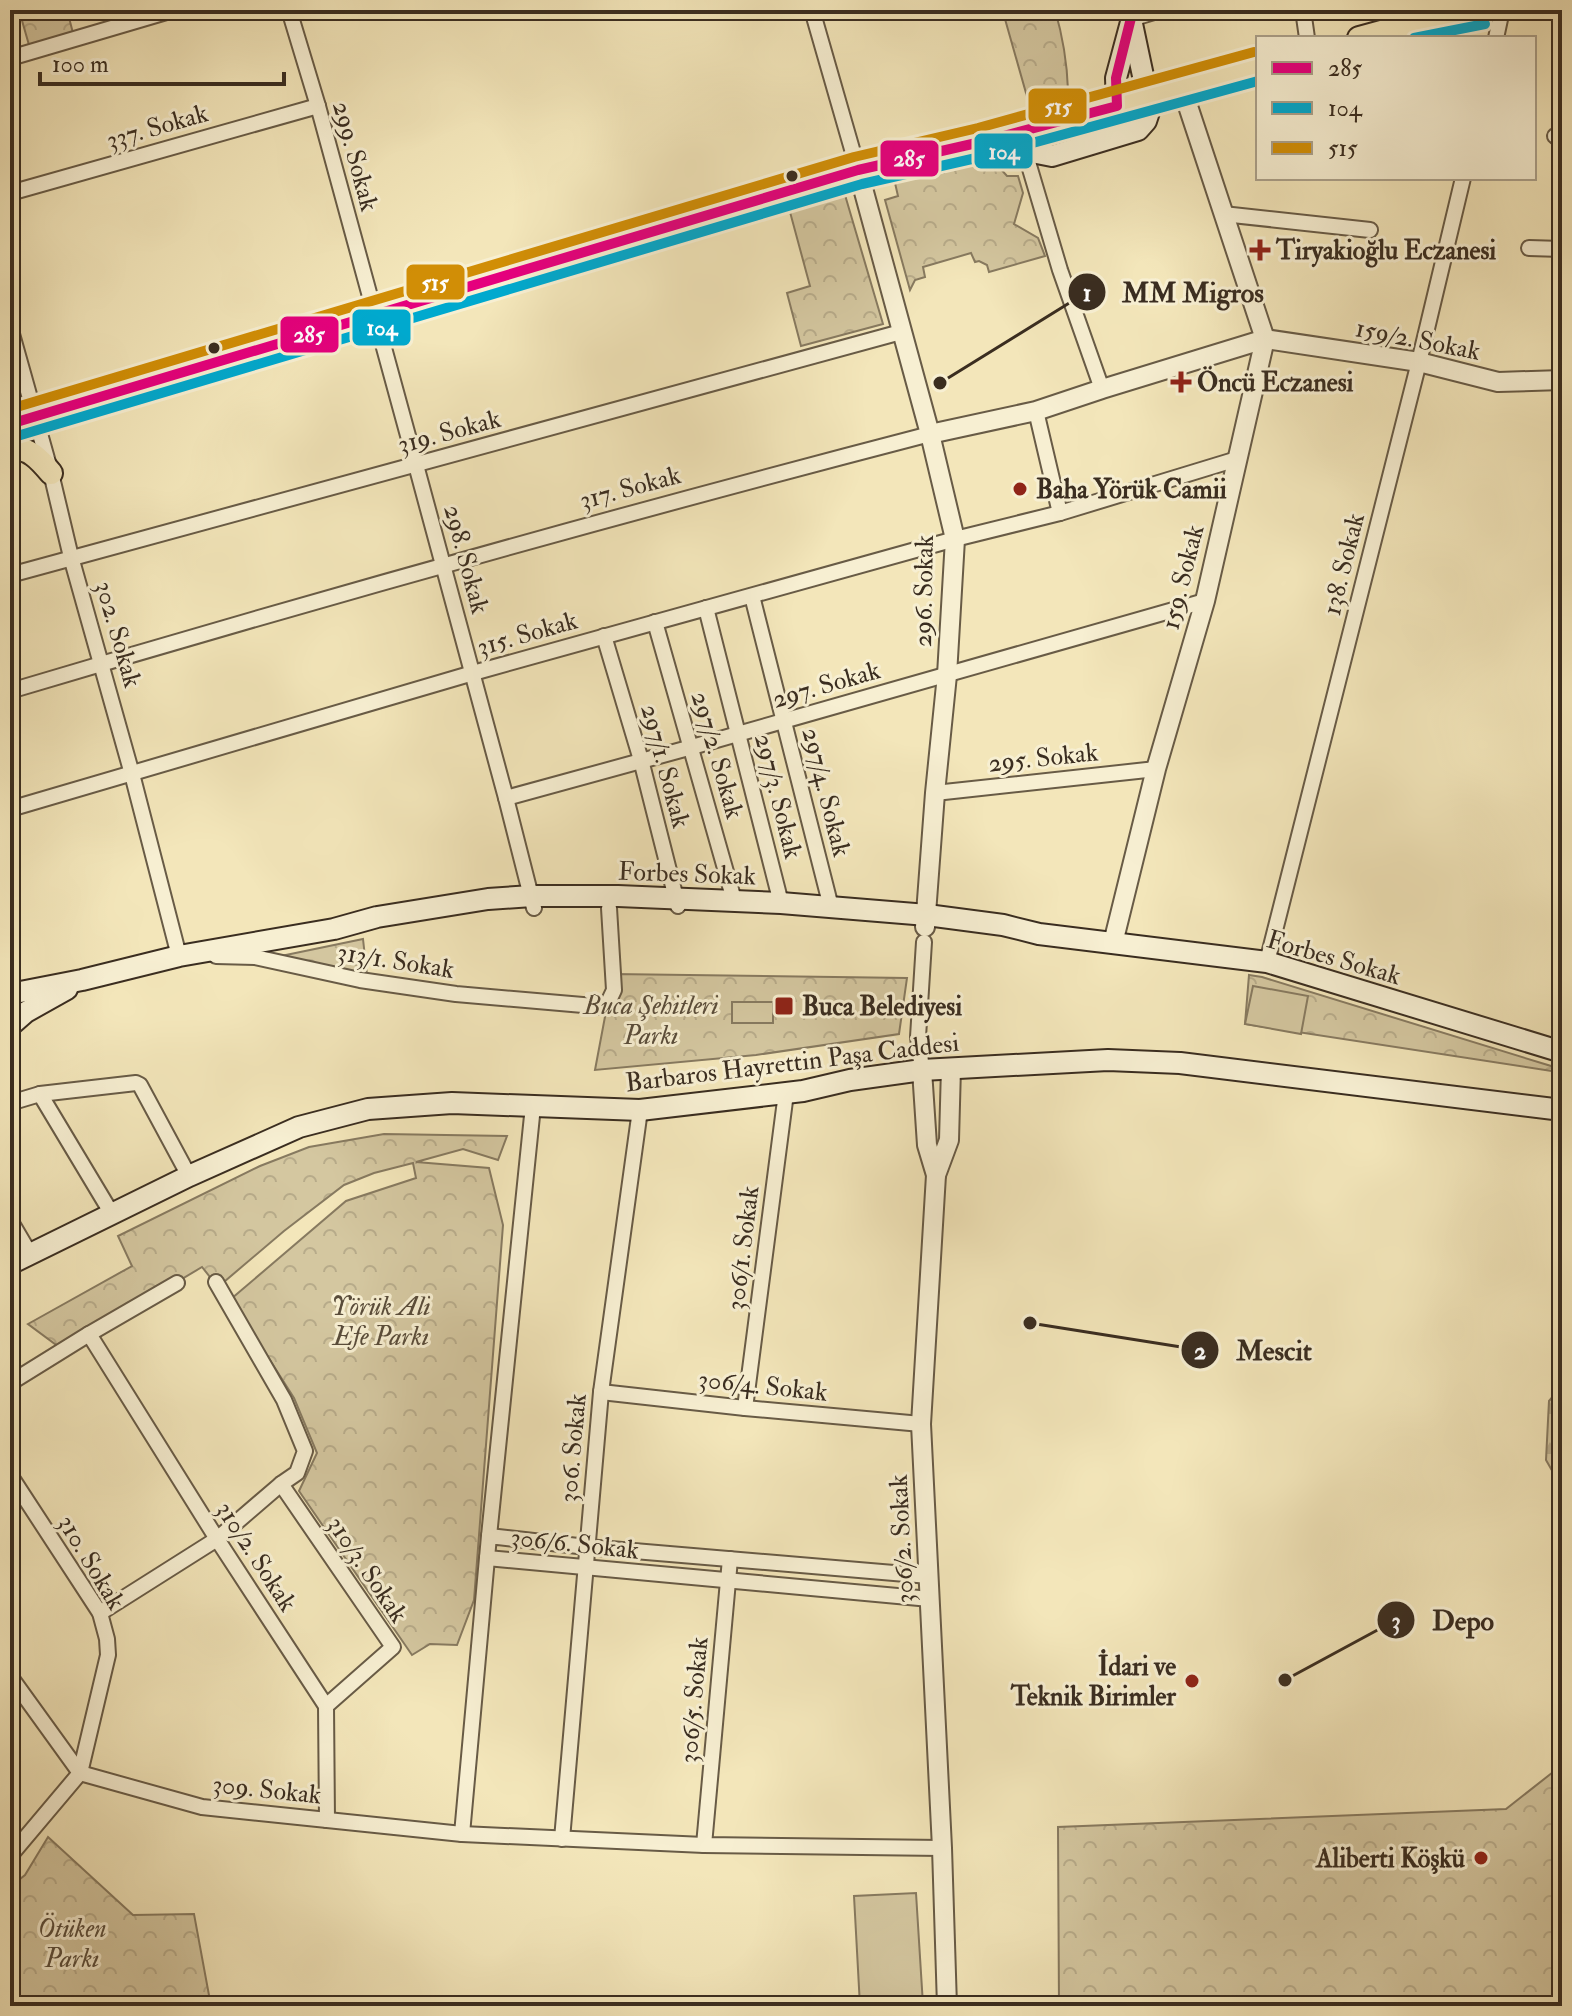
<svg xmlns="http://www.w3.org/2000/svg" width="1572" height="2016" font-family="'IM FELL Double Pica',serif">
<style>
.forest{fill:url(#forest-firs);stroke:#877a60;stroke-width:2}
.park{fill:url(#park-crowns);stroke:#877a60;stroke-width:2}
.pitch{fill:#d4c7a0;stroke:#877a60;stroke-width:2}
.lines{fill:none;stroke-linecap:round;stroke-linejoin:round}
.minor-casing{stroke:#685b46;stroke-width:18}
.tertiary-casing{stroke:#685b46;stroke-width:22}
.secondary-casing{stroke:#3a2d20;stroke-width:24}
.primary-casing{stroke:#3a2d20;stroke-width:26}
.minor{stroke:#f7efd2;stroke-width:14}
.tertiary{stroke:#f7efd2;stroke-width:18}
.secondary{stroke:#f7efd2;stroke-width:20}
.primary{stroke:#f3e6ba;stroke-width:22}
.bus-1-casing{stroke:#f7efd2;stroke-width:16}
.bus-2-casing{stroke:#f7efd2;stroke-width:16}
.bus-3-casing{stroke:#f7efd2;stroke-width:16}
.bus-1{stroke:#e5007d;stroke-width:10}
.bus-2{stroke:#00a9ce;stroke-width:10}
.bus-3{stroke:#d18e06;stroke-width:10}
.bus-dot{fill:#3a2d20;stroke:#f7efd2;stroke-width:3}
.poi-dot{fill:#8f2418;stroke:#f7efd2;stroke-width:3}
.labels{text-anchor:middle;stroke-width:6;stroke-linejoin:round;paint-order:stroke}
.street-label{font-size:26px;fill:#3a2d20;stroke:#f7efd2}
.poi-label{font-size:26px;font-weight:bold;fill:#3a2d20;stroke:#f7efd2;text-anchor:start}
.park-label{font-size:26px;font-style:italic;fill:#594c3a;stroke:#f7efd2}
.leader{fill:none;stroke:#3a2d20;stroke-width:3}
.callout-dot{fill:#3a2d20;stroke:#f7efd2;stroke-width:3}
.mark-label{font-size:24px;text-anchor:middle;font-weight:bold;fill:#fff}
.callout-label{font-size:28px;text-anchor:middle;font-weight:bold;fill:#3a2d20;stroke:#f7efd2;stroke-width:6;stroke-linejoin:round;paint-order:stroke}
.line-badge{stroke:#f7efd2;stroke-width:3}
.badge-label{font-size:22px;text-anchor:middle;font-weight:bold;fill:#fff}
</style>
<defs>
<pattern id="forest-firs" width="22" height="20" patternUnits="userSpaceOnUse" patternTransform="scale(2)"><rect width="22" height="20" fill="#d4c7a0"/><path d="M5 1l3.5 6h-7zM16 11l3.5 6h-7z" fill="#b7ab8a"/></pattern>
<pattern id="park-crowns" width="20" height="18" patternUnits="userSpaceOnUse" patternTransform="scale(2)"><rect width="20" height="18" fill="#d4c7a0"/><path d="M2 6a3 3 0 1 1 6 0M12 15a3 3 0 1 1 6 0" fill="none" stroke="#b7ab8a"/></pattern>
</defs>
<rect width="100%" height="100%" fill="#f3e6ba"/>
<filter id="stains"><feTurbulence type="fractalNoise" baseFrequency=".0025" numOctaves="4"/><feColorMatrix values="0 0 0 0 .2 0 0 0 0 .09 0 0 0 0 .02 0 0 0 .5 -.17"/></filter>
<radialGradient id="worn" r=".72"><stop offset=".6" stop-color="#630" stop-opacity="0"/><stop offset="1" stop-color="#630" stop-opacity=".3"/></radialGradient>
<path class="forest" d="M1562,1386v102l-16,-28 3,-59z"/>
<g class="park">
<path d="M19,10h48l6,23 -44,12z"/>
<path d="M1012,10h43c8,27 12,52 13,80l-40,10 -25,-88z"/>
<path d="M989,156l18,20h11l5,17 -9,31 24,14 7,18 -56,16 -2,-7 -8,-4 -4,1 -4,-9 -48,14 2,10 -10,3 -5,10 -25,-90 13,-4 -3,-13z"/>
<path d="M845,195l38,129 -82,22 -14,-53 23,-7 -20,-74z"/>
<path d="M363,939l4,36 -86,-19z"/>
<path d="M613,974l294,4 -8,56 -143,21 -161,15z"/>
<path d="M1249,975l13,2 289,89 7,6 -313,-48z"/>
<path d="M384,1134l123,2 -9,24 -35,-11 -47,13 73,6 14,57 -29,375 -17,45 -27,-1 -18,11 -113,-164 18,-38 -23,-55 -63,-99 115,-98 70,-23 -3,-15 -39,10 -30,12 -60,46 -66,56 -16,-20 -139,83 -35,-26 104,-58 -14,-30 142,-70 49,-19z"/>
<path d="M1562,1765v241h-503l-1,-179 448,-18z"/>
<path d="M48,1837l85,78 61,-1 17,92h-201v-119l15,-12z"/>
</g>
<g class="pitch">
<path d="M1253,986l55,10 -7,38 -56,-10z"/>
<rect x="732" y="1002" width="41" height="21"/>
<path d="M916,1893l7,112 -63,1 -6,-110z"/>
</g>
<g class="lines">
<g class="minor-casing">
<g id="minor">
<path d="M289,10l29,96 98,359 90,333 28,110"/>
<path d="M812,10l46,160"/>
<path d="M1303,10l4,28"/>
<path d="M1131,19l30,-9"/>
<path d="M1496,38l6,-28"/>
<path d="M10,58l163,-48"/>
<path d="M1555,136l7,1"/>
<path d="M1025,152l35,118 42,119"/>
<path d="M10,193l308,-87"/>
<path d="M1223,214l147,16"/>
<path d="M1529,248l33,1"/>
<path d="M10,327l41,146 20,84 61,217 47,182h8"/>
<path d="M1036,411l24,102"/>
<path d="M10,575l891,-243"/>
<path d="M752,596l79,311"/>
<path d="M706,608l75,295"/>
<path d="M655,622l79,278"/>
<path d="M604,636l37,124 37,146"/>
<path d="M10,691c305,-91 612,-177 920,-257"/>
<path d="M935,793l221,-24"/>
<path d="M506,798l186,-51 513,-146"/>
<path d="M10,809l463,-136 482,-134 105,-26 177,-54"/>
<path d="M216,956l39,1 105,23 96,14 150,13 8,-17 -5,-82"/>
<path d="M1267,962l152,-600 44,-184"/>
<path d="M922,1070l-4,-33 6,-95"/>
<path d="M40,1094l72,120"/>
<path d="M10,1103l30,-9 96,-11 4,2 49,91"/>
<path d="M10,1220l20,34"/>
<path d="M89,1334l128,205 109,167 1,114"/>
<path d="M10,1383l79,-49 88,-51"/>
<path d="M601,1392l144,16 176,16"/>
<path d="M745,1408l41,-315"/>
<path d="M10,1475l90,138 7,26 1,16 -28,118 -70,83"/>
<path d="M281,1484l112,163 -67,59"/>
<path d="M489,1536l44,-430"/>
<path d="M487,1558l443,41"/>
<path d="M100,1613l117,-74 64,-55 16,-11 8,-22 -21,-51 -68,-118"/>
<path d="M10,1676l70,97"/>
<path d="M80,1773l122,34 260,27 242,11 238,3"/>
<path d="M462,1834l27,-298 98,11 342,29"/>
<path d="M562,1839l39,-447 39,-282"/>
<path d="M704,1845l26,-286"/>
</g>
</g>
<g class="tertiary-casing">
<g id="tertiary">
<path d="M858,170l72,264 25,105 -8,136 -12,118 -10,134"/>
<path d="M930,434l106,-23 66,-22 163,-50 154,23 79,20 64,-2"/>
<path d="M1113,943l43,-174 49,-168 60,-262 -83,-251"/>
<path d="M922,1070l5,75 9,30 -15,249 21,424 5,158"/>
<path d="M936,1175l13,-35 2,-72"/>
</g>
</g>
<g class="secondary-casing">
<g id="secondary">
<path d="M1117,106l-1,-28 15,-56"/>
<path d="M981,142l71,14 86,-26 8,-9 4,-12 -19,-90"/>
<path d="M10,994l72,-14 97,-24 155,-27 43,-12 111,-18 44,-3h86l163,7 146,12 76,10 36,9 228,28 295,90"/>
<path d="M10,1026l16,-14 41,-23"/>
<path d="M10,1264l179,-88 110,-49 69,-18 84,-6 188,7 163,-19 47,-11 72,-10 186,-10 72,3 382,47"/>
</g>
</g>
<g class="primary-casing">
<g id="primary">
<path d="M1359,38l44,-12 79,-16"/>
<path d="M10,424l848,-254 123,-28 277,-76"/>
<path d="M10,450c18,-5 31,11 41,23"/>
</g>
</g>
<use href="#minor" class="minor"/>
<use href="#tertiary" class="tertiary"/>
<use href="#secondary" class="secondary"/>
<use href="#primary" class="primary"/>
<g class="bus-1-casing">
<path id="bus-1" d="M10,424l848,-254 123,-28 136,-36 -1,-28 17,-68"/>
</g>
<g class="bus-2-casing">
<g id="bus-2">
<path d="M1414,38l71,-14"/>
<path d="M14,437l848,-253 123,-28 273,-75"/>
</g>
</g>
<g class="bus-3-casing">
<path id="bus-3" d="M10,409l844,-252 124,-29 276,-76"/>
</g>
<use href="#bus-1" class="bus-1"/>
<use href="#bus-2" class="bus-2"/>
<use href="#bus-3" class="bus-3"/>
</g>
<g class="bus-dot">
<circle cx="792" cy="176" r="7"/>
<circle cx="214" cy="348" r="7"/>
</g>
<g class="poi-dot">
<path d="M1256 238h8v8h8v8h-8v8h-8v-8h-8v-8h8z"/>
<path d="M1177 370h8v8h8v8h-8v8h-8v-8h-8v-8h8z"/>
<circle cx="1020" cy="489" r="8"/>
<rect x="774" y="996" width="20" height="20" rx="4"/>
<circle cx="1192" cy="1681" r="8"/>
<circle cx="1481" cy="1858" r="8"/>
</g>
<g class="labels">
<g class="street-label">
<text transform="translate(157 126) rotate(-16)" y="9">337. Sokak</text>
<text transform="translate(356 156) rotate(75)" y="9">299. Sokak</text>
<text transform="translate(1418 339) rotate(11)" y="9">159/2. Sokak</text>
<text transform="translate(449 431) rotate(-15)" y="9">319. Sokak</text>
<text transform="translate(630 487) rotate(-15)" y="9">317. Sokak</text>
<text transform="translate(467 559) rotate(75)" y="9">298. Sokak</text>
<text transform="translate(1343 564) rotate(-76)" y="9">138. Sokak</text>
<text transform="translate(1182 577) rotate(-76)" y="9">159. Sokak</text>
<text transform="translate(923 591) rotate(-89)" y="9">296. Sokak</text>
<text transform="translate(527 633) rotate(-16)" y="9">315. Sokak</text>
<text transform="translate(119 634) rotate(74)" y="9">302. Sokak</text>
<text transform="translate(826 684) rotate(-16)" y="9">297. Sokak</text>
<text transform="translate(718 755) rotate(74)" y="9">297/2. Sokak</text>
<text transform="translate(1043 757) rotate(-6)" y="9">295. Sokak</text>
<text transform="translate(666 766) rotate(75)" y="9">297/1. Sokak</text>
<text transform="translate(827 792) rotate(76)" y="9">297/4. Sokak</text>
<text transform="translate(779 796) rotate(76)" y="9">297/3. Sokak</text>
<text transform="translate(687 873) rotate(2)" y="9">Forbes Sokak</text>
<text transform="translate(1334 957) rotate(16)" y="9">Forbes Sokak</text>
<text transform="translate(396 960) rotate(9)" y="9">313/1. Sokak</text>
<text transform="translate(792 1062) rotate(-7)" y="9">Barbaros Hayrettin Paşa Caddesi</text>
<text transform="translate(742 1248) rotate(-83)" y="9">306/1. Sokak</text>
<text transform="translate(763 1385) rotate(6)" y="9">306/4. Sokak</text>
<text transform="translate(572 1448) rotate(-85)" y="9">306. Sokak</text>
<text transform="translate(901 1539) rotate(-93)" y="9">306/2. Sokak</text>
<text transform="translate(575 1543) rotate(6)" y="9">306/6. Sokak</text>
<text transform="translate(257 1556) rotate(57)" y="9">310/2. Sokak</text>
<text transform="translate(92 1562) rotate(59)" y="9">310. Sokak</text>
<text transform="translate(368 1569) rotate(56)" y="9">310/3. Sokak</text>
<text transform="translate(693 1700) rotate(-85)" y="9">306/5. Sokak</text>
<text transform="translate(267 1789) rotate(6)" y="9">309. Sokak</text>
</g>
<g class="poi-label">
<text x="1276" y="259">Tiryakioğlu Eczanesi</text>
<text x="1197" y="391">Öncü Eczanesi</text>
<text x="1036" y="498">Baha Yörük Camii</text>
<text x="802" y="1015">Buca Belediyesi</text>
<text x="1176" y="1675" text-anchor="end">İdari ve<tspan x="1176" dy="30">Teknik Birimler</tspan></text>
<text x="1465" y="1867" text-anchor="end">Aliberti Köşkü</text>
</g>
<g class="park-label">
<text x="651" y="1014">Buca Şehitleri<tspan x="651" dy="30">Parkı</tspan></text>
<text x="381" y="1315">Yörük Ali<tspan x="381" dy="30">Efe Parkı</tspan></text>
<text x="72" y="1937">Ötüken<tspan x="72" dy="30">Parkı</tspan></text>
</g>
</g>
<path class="leader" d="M940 383L1087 292M1030 1323L1200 1350M1285 1680L1396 1620"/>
<g class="callout-dot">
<circle cx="940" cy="383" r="8"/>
<circle cx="1030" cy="1323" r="8"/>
<circle cx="1285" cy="1680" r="8"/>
<circle cx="1087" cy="292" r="20"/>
<circle cx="1200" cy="1350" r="20"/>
<circle cx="1396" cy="1620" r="20"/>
</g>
<g class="mark-label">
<text x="1087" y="301">1</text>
<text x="1200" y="1359">2</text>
<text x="1396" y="1629">3</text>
</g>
<g class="callout-label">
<text x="1193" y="302">MM Migros</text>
<text x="1274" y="1360">Mescit</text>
<text x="1463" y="1630">Depo</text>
</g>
<g class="line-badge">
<rect x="1027" y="87" width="61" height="38" rx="8" fill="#d18e06"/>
<rect x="973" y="132" width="61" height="38" rx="8" fill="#00a9ce"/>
<rect x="879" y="139" width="61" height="39" rx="8" fill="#e5007d"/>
<rect x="405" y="263" width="61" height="38" rx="8" fill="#d18e06"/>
<rect x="351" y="308" width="61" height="39" rx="8" fill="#00a9ce"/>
<rect x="279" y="315" width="61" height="39" rx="8" fill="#e5007d"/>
</g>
<g class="badge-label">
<text x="1058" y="114">515</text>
<text x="1004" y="159">104</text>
<text x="909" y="166">285</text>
<text x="435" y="290">515</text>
<text x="382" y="335">104</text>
<text x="309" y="342">285</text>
</g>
<rect width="1572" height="2016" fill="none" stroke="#f3e6ba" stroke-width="40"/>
<rect x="12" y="12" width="1548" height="1992" fill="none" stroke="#3a2d20" stroke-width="4"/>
<rect x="20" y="20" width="1532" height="1976" fill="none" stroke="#3a2d20" stroke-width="2"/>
<rect x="1256" y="36" width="280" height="144" fill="#f7efd2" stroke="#aba18b" stroke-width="2"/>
<rect x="1272" y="62" width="40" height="12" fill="#e5007d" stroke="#aba18b" stroke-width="2"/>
<text x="1328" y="76" font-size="24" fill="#3a2d20">285</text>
<rect x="1272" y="102" width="40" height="12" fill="#00a9ce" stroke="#aba18b" stroke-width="2"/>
<text x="1328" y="116" font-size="24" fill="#3a2d20">104</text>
<rect x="1272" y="142" width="40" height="12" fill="#d18e06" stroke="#aba18b" stroke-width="2"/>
<text x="1328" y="156" font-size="24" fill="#3a2d20">515</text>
<path d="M40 72v12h244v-12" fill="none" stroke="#3a2d20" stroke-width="4"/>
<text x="52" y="72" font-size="24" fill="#3a2d20" stroke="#f7efd2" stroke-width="6" paint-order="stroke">100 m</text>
<rect width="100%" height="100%" filter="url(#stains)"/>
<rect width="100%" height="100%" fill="url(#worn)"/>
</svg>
